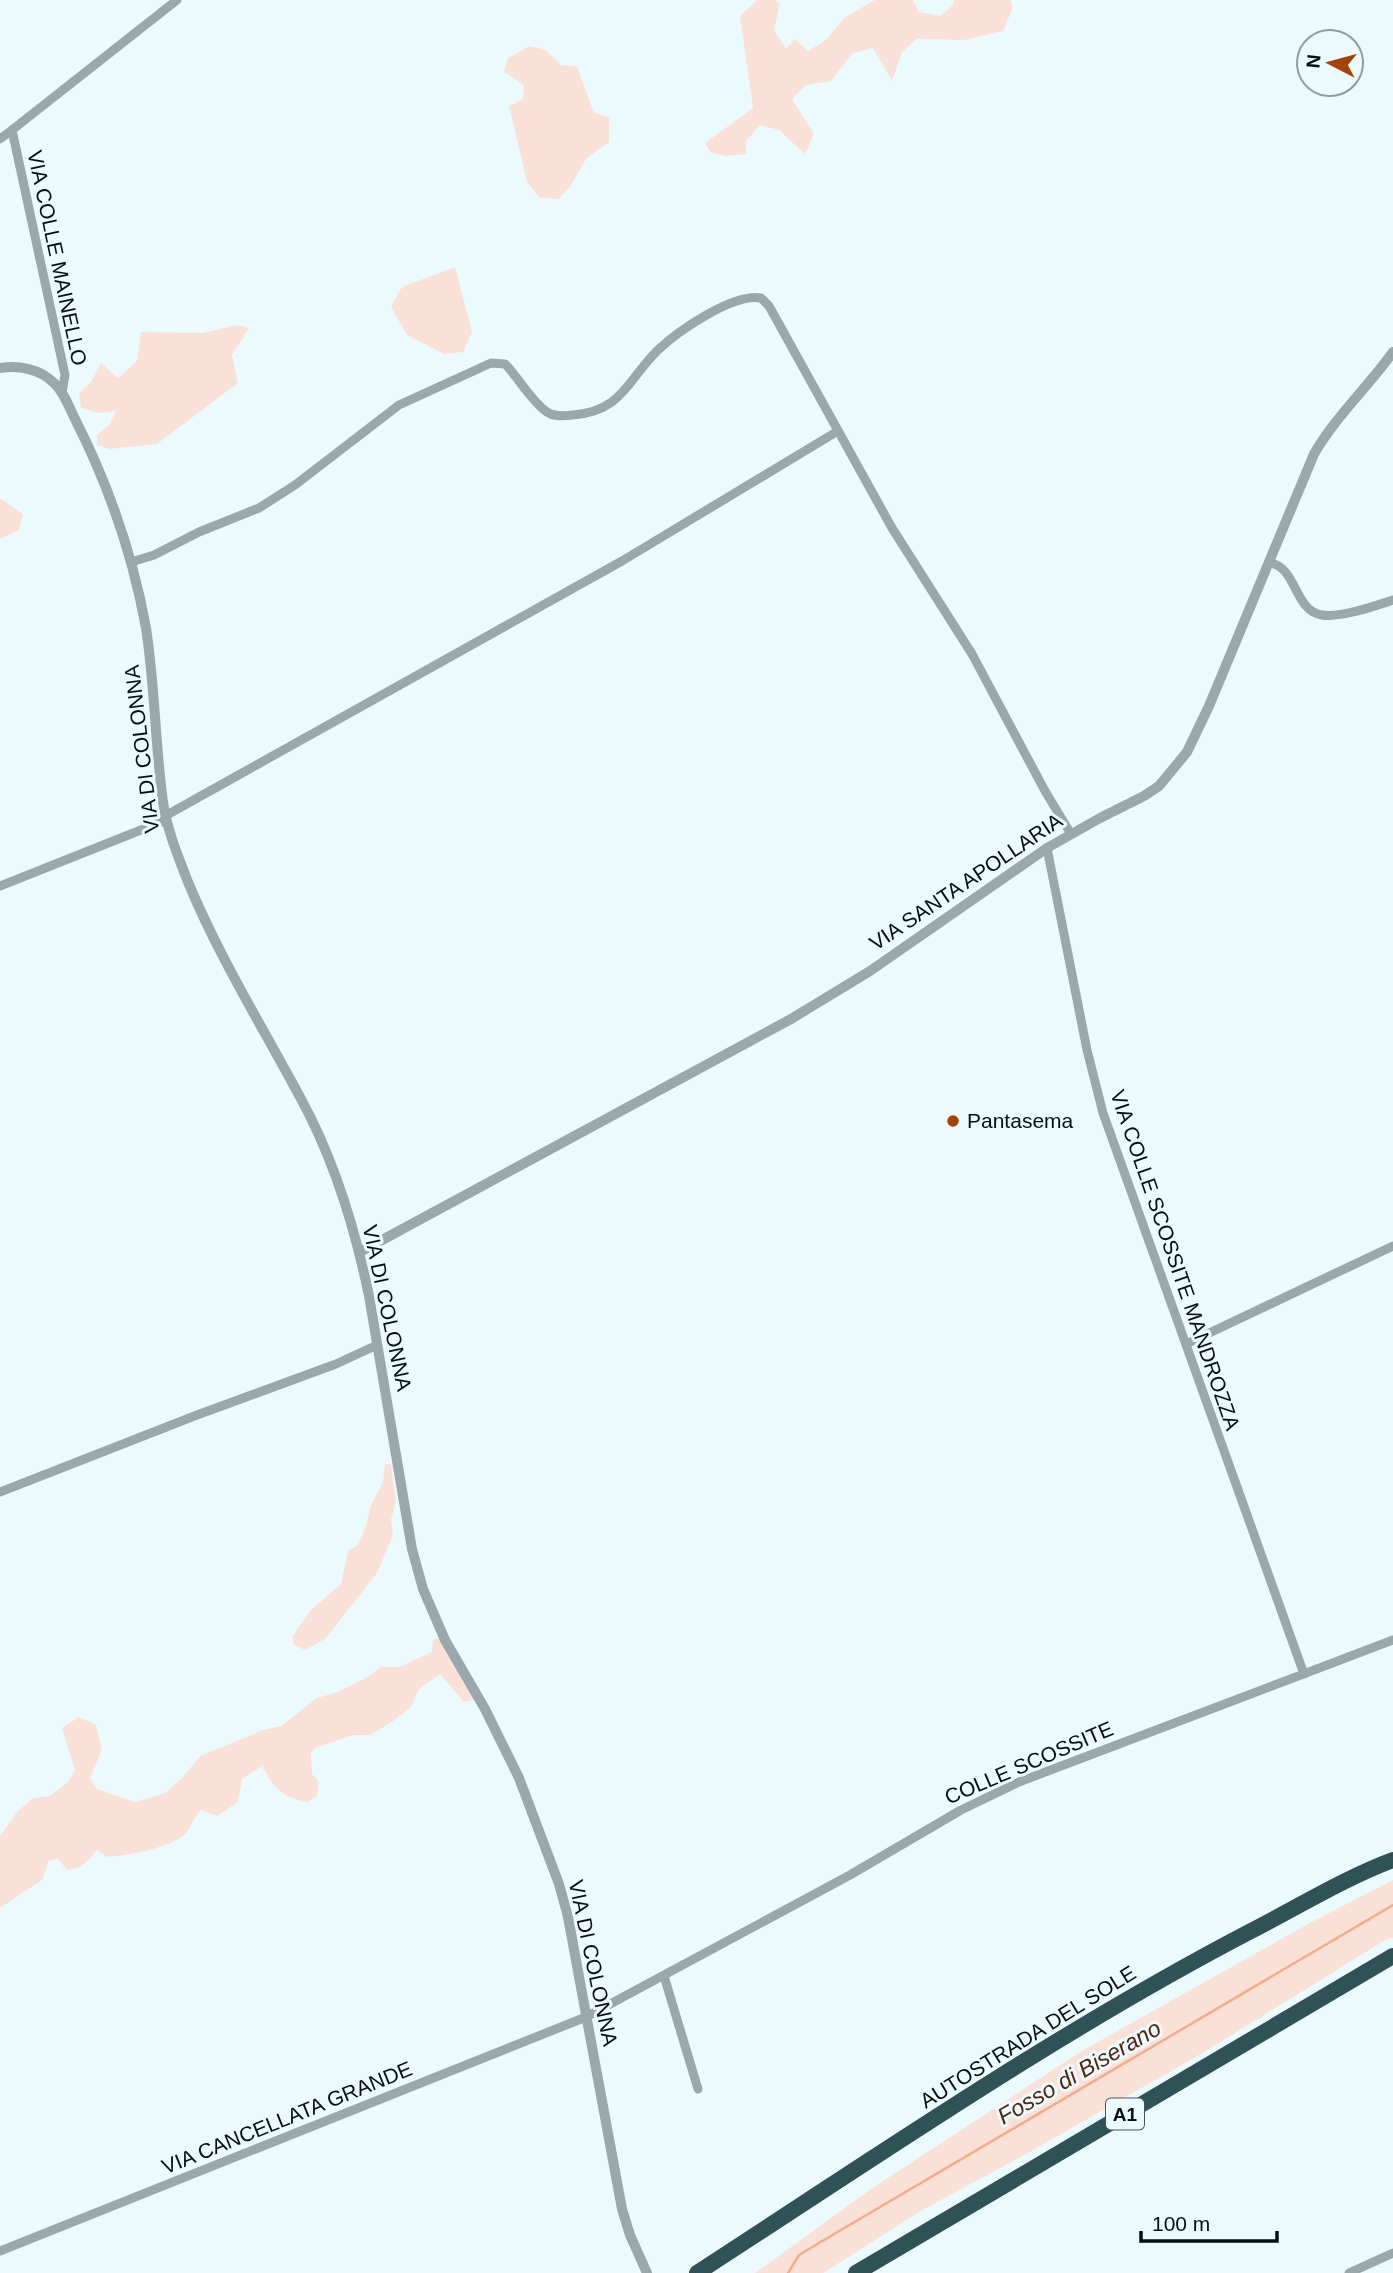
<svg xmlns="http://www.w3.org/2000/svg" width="1393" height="2273" font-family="Arial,sans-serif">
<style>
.green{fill:#fae1d7}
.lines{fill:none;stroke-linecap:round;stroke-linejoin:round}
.stream{stroke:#f6ac8b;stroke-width:2.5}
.minor{stroke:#99a9ab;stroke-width:9}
.tertiary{stroke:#99a9ab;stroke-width:10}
.motorway{stroke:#2f5256;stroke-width:16}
.poi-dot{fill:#a54302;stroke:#ebfbfd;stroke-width:2.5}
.labels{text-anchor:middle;stroke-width:6;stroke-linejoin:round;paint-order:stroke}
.shield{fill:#ebfbfd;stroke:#495658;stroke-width:2}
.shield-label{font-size:19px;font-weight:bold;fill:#031012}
.street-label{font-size:21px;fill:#031012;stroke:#ebfbfd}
.poi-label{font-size:21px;fill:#031012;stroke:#ebfbfd;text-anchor:start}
.water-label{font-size:23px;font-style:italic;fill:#52240d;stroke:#ebfbfd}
</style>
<rect width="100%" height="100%" fill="#ebfbfd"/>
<g class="green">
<path d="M757,0h18l5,4 -6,26 12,19 9,-10 13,12 18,-11 18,-22 31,-18h38l6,12 21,4 12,-10 2,-6h56l3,7 -10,24 -39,9 -47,-1 -15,13 -10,29 -19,-33 -20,5 -22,28 -25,4 -14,14 22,35 -9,20 -26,-24 -19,-5 -14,16v13l-20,2 -15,-3 -6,-10 48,-35 -13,-92z"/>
<path d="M530,46l16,4 15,15 16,1 17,47 15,4v25l-23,17 -16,28 -12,12 -18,-1 -13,-16 -18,-76 14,-7 1,-14 -20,-13 4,-14z"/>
<path d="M455,267l17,65 -9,20 -19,2 -37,-19 -16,-28 11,-20z"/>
<path d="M237,325l12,3 -17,27 6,28 -81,61 -48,5 -12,-4v-10l12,-10 7,-14 -16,2 -19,-5 -2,-15 12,-11 10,-19 17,15 19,-17 4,-29 62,1z"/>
<path d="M0,498l23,16 -4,16 -19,9z"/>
<path d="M385,1464h6l5,38 -5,18 2,15 -16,38 -52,66 -20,11 -11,-5 -2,-8 18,-26 31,-27 7,-33 10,-6 8,-19 5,-21 12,-23z"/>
<path d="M441,1638l33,62 -10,2 -24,-28 -21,15 -8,18 -19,15 -22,13h-17l-38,13 -4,5 1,21 7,8 -2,14 -9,6c-27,-5 -33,-13 -46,-36l-20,13 -4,23 -21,14 -16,-6c-7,6 -9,16 -15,23 -16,16 -58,22 -79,24l-10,-7c-9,12 -15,18 -30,20l-9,-11 -9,2 -7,19 -42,28v-72l17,-24 16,-14 17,-2 18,-14 7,-12 -13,-42 17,-11 17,8 6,25 -12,28 7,11 38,13 30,-9 18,-16 17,-21 63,-26 18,-4 36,-28 21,-6 28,-14 15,-11h18l33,-15 1,-13z"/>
<path d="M1393,1880v58l-6,1 -186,115 -173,99 -102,55 -103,65h-68l116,-84 209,-137 228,-128z"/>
</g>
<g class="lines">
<path class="stream" d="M788,2273l11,-18 25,-15 569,-335"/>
<g class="minor">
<path d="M0,139l12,-9"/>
<path d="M62,393l3,-18 -53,-245 165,-130"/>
<path d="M131,562l23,-7 45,-23 60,-24 36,-23 104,-80 92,-42 14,1c14,14 25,36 42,48 7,5 17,4 26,3 50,-4 54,-35 85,-65 20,-19 75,-57 103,-52l8,8 123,222 80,126 73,137 26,43"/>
<path d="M1270,563c27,4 24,48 52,52 19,3 53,-9 71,-15"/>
<path d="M165,816l457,-255 216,-130"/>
<path d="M1047,848l40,202 16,63 201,561"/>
<path d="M0,886l166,-66"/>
<path d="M1186,1344l207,-98"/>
<path d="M0,1492l197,-77 139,-51 41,-19"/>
<path d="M664,1976l34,113"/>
<path d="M0,2251l586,-234 264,-142 111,-65 58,-28 374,-142"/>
<path d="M1349,2273l44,-20"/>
</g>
<g class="tertiary">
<path d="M0,368c19,-3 40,1 54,15 10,9 15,24 21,36 33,65 58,137 71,209 9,58 9,116 17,174 4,28 15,54 25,80 31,75 74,144 112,215 34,62 55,131 69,199l43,253 11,40 22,51 40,69 34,69 40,106 9,33 54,292 8,26 17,38"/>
<path d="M360,1252l431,-233 79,-48 177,-123 53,-30 44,-22 15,-10 28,-34 22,-46 105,-252c22,-38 54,-67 79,-102"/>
</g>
<g class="motorway">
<path d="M697,2273c182,-118 362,-242 554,-342 45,-23 96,-54 142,-71"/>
<path d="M856,2273l537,-317"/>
</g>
</g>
<circle class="poi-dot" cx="953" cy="1121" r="7"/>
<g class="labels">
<rect class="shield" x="1106" y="2098.5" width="38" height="31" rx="5"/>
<g class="shield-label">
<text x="1125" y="2121">A1</text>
</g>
<g class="street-label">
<text transform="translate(57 258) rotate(78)" y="7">VIA COLLE MAINELLO</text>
<text transform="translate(142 749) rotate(-97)" y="7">VIA DI COLONNA</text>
<text transform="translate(966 882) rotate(-34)" y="7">VIA SANTA APOLLARIA</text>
<text transform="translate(1175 1260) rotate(71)" y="7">VIA COLLE SCOSSITE MANDROZZA</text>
<text transform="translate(387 1308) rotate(78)" y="7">VIA DI COLONNA</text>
<text transform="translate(1029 1763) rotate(-23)" y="7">COLLE SCOSSITE</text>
<text transform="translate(593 1963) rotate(78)" y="7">VIA DI COLONNA</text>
<text transform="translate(1028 2037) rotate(-32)" y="7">AUTOSTRADA DEL SOLE</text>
<text transform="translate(287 2118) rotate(-22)" y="7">VIA CANCELLATA GRANDE</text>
</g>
<g class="poi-label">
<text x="967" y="1128">Pantasema</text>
</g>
<g class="water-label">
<text transform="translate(1079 2072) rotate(-30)" y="8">Fosso di Biserano</text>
</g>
</g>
<g transform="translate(1330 63) rotate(276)"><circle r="33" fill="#ebfbfd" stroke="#8e9d9f" stroke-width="2"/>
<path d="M0-5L12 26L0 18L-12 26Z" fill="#a54302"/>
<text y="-10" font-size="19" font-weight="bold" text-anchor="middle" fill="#031012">N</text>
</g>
<path d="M1141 2231v10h136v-10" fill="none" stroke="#031012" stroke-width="3.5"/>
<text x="1152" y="2231" font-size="21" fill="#031012" stroke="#ebfbfd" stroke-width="5" paint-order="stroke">100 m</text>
</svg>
